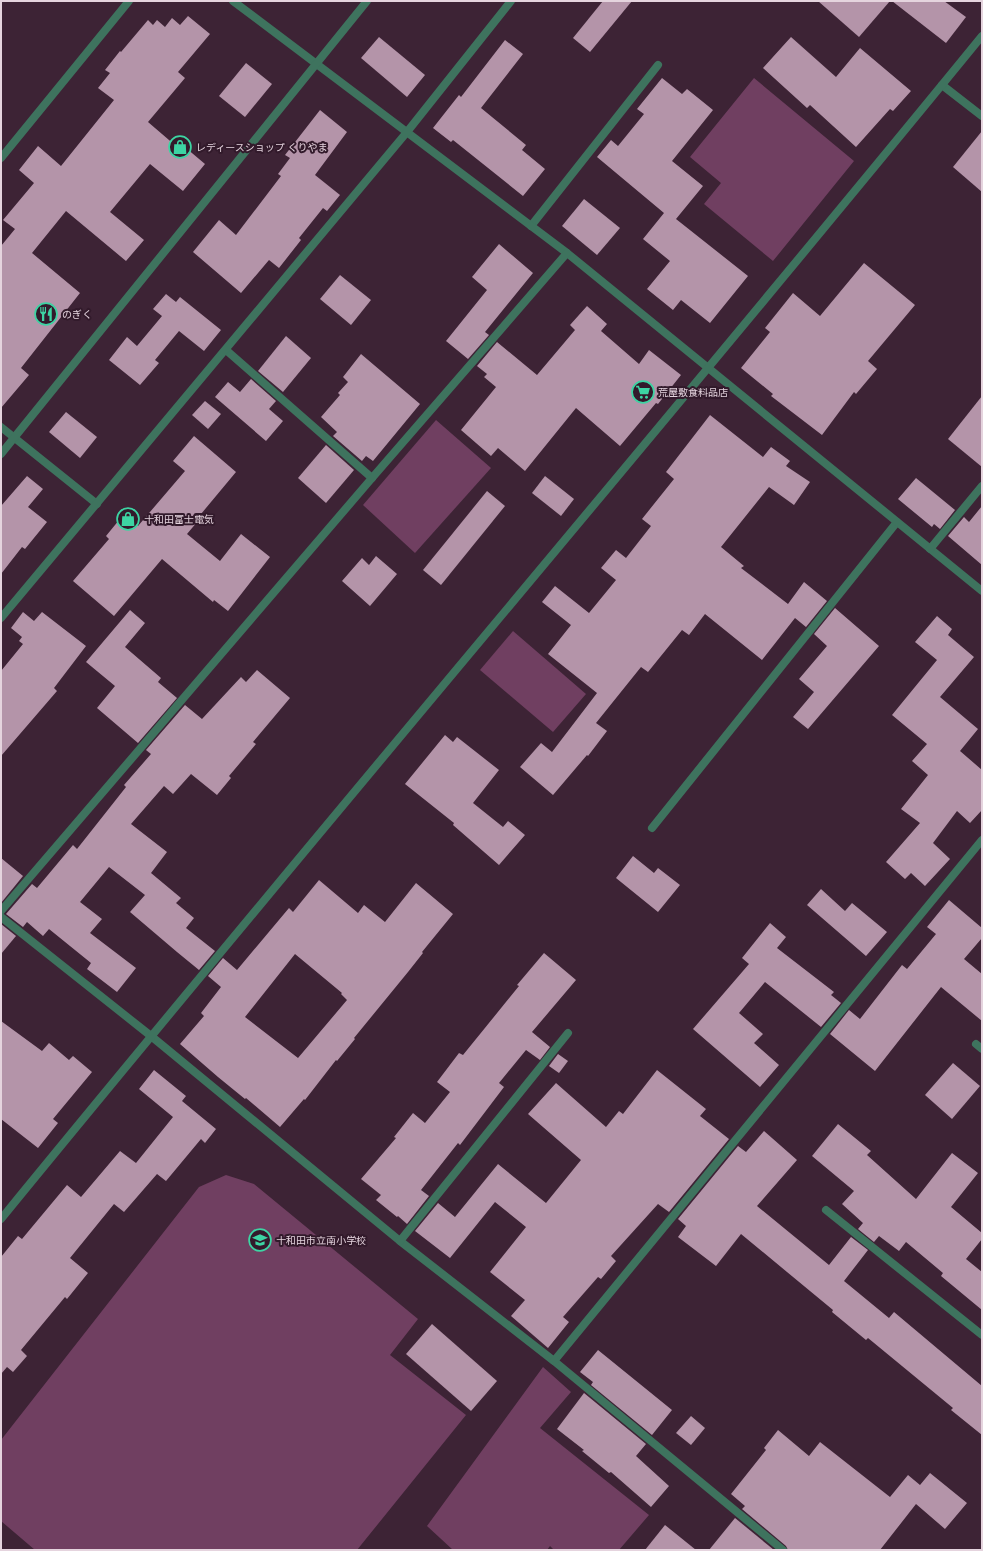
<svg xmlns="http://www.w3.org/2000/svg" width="983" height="1551" font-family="Quicksand,'Noto Sans JP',sans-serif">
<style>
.green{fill:#703f61}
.building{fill:#b494a9;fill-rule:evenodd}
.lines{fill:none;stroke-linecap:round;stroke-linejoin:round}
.service{stroke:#3e735e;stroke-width:8}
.minor{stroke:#3e735e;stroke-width:8}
.tertiary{stroke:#3e735e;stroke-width:8}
.labels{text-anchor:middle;stroke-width:4;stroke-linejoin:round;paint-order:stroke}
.poi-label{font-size:10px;fill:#e5d4de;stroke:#321a2b;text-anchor:start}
</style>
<rect width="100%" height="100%" fill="#3d2335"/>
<g class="green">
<path d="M754,78l100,83 -81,100 -69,-57 17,-21 -31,-26z"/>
<path d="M436,420l55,48 -76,85 -52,-48z"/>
<path d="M513,631l73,63 -33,38 -73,-62z"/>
<path d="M226,1175l28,9 164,135 -28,36 76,60 -109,135h-322l-34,-29v-81l198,-253z"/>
<path d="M543,1367l28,25 -31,36 109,87 -30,35h-65l-4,-4 -3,4h-94l-26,-24z"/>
</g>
<g class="building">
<path d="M603,1h29l-42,51 -17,-14z"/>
<path d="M818,1h72l-31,36z"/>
<path d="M892,1h52l22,16 -20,26z"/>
<path d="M188,16l22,18 -32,38 7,6 -37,44 35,30 3,-4 19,16 -22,27 -33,-27 -40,48 34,28 -18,21 -60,-50 -34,42 48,40 -59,75 8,7 -28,33v-162l14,-17 -12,-9 31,-37 -15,-13 19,-24 23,20 53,-66 -16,-12 12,-15 -5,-3 15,-19 1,1 27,-32 5,5 4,-5 8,7 7,-9 8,7z"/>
<path d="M379,37l46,38 -18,22 -46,-39z"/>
<path d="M791,37l45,40 24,-29 51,43 -18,20 -3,-2 -34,38 -46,-42 -3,3 -44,-40z"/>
<path d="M505,40l18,14 -42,54 45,37 -4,5 23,19 -22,27 -70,-56 -2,2 -18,-14 26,-33 2,2z"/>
<path d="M246,63l26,21 -27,33 -26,-21z"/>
<path d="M662,78l20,16 5,-5 26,21 -41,51 31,25 -27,33 72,57 -38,47 -29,-23 -8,10 -26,-21 23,-28 -27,-22 21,-26 -67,-56 14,-17 7,6 26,-32 -7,-5z"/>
<path d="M320,110l27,22 -32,43 25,20 -13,16 -4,-3 -24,30 2,2 -22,28 -10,-8 -28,33 -48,-41 26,-32 17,15 45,-59 -3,-2 12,-16 -5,-3z"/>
<path d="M982,131v61l-29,-25z"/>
<path d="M584,199l36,29 -23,27 -35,-29z"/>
<path d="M499,244l34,29 -48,59 4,3 -21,24 -22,-18 41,-51 -15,-13z"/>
<path d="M864,263l51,42 -47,56 9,8 -21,25 -2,-2 -32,43 -51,-39 2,-2 -32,-26 29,-36 -5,-4 28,-35 27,23z"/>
<path d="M340,275l31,25 -20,25 -31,-26z"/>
<path d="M166,294l10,8 4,-5 41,33 -17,21 -25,-20 -24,29 4,3 -19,22 -31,-25 18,-23 10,9 25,-30 -9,-7z"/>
<path d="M587,306l20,18 -6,7 38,33 10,-14 32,25 -23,29 -2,-1 -36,43 -44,-38 -51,63 -27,-23 -7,8 -30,-26 35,-43 -12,-10 3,-3 -10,-8 20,-24 40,33 38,-45 -5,-5z"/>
<path d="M286,336l25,22 -28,34 -25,-21z"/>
<path d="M361,354l59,50 -47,57 -7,-5 -4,5 -29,-25 4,-4 -16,-15 19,-22 -2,-2 10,-11 -5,-5z"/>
<path d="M251,379l25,22 -7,8 14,12 -17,20 -51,-44 13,-15 12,10z"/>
<path d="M982,396v71l-34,-28z"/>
<path d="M205,401l16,13 -13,15 -16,-14z"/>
<path d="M66,412l31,25 -17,21 -31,-26z"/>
<path d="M710,415l53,42 8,-10 19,14 -4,5 24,16 -16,23 -25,-18 -48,60 23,19 -3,2 47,36 16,-22 23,19 -21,26 -11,-9 -33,42 -57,-46 -16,21 -7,-5 -34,42 -7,-5 -45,56 11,8 -19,25 -1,-1 -34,40 -33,-28 21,-24 11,9 45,-59 -49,-39 23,-29 -29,-23 13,-16 34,27 27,-33 -15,-12 15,-18 10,8 25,-32 -9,-7 32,-40 -8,-7z"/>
<path d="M194,436l42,36 -35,42 2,1 -16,19 33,27 21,-27 29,23 -42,54 -14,-11 -1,2 -51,-43 -48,57 -41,-35 36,-42 -3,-3 18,-22 14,12 47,-55 -12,-10z"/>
<path d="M326,445l28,25 -28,33 -28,-25z"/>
<path d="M27,476l16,13 -15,18 19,15 -22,27 -3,-2 -21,27v-68z"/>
<path d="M545,476l29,23 -13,17 -29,-23z"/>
<path d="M916,478l39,32 -15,19 -6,-5 -2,3 -34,-28z"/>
<path d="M487,491l18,15 -64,79 -18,-15z"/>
<path d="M982,506v59l-34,-29 16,-19 5,5z"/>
<path d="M376,556l21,18 -27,32 -28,-25 20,-23 7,7z"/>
<path d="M835,608l44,38 -71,83 -15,-12 21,-25 -15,-13 28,-33 -13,-12z"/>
<path d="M130,610l15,13 -20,24 36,31 -3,4 19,16 -39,45 -41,-35 18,-22 -29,-24z"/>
<path d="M23,612l11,9 8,-9 44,34 -32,42 3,3 -56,65v-85l22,-27 -4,-3 3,-4 -11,-9z"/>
<path d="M937,616l15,13 -4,6 26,22 -34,40 38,32 -18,22 22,19v40l-12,13 -13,-12 -24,32 17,16 -25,27 -14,-13 -6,6 -19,-17 34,-39 -19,-14 27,-34 -16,-14 15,-17 -35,-29 45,-55 -22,-18z"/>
<path d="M257,670l33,28 -37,44 3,2 -27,32 2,2 -14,17 -26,-21 -18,20 -9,-8 -33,38 36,28 -16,21 30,25 -5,5 18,15 -8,10 29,23 -16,19 -22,-18 -47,-40 15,-17 -36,-28 -29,35 22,17 -12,14 46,35 -19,24 -30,-23 4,-6 -42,-34 -6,7 -16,-14 -4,5 -17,-13 26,-30 5,4 36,-43 4,4 49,-62 -2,-2 27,-31 -5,-4 39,-45 17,14 39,-42 5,5z"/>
<path d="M445,735l8,7 4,-5 42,33 -26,33 30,24 5,-6 17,14 -26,30 -46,-40 1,-2 -49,-39z"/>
<path d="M633,856l21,17 4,-5 22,17 -22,27 -42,-34z"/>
<path d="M1,858l22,18 -22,27z"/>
<path d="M319,880l39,33 6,-8 21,17 31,-39 37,31 -31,38 1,1 -15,19 -54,66 1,1 -18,22 -1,-1 -31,40 -1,-1 -24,28 -34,-29 -1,1 -27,-22 -38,-33 24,-28 -3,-3 20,-26 -13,-11 15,-18 14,12 52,-62 4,4zM295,954l47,39 -1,1 6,6 -49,58 -53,-41z"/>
<path d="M821,889l24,22 7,-8 35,29 -21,24 -59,-51z"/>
<path d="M949,900l33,28v10l-18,21 18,15v47l-41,-34 -66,84 -45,-37 19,-24 11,9 42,-54 5,4 29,-35 -9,-7z"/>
<path d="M770,923l16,14 -9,11 57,44 -3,3 10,8 -20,24 -56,-45 -26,31 24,21 -9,9 25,22 -19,22 -67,-58 56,-65 -7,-6z"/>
<path d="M1,924l15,12 -15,18z"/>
<path d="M544,953l32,27 -44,52 18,15 -10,13 -14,-10 -27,33 5,4 -44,58 -2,-2 -37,47 8,6 -22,28 -9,-8 -1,1 -21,-17 5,-5 -20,-16 35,-41 -2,-1 19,-24 12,10 25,-31 -13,-10 22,-29 4,2 56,-69 -2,-1z"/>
<path d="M1,1021l41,30 7,-8 20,17 4,-4 19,16 -39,47 5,4 -20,25 -37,-29z"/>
<path d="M558,1054l10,7 -9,12 -10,-7z"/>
<path d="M953,1063l27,23 -28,33 -27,-24z"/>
<path d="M154,1070l32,26 -4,5 34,28 -11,14 -4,-4 -35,42 -9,-7 -33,38 -10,-8 -44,54 18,15 -21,26 -2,-2 -44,53 6,6 -14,16 -6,-5 -6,7v-117l17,-21 4,3 45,-54 14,12 39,-46 16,12 37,-46 -34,-28z"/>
<path d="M657,1070l49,39 -6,7 29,23 -60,73 -11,-8 -47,52 5,5 -15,18 -3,-2 -35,40 6,5 -21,26 -37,-32 14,-16 -35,-28 36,-45 -31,-25 -45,56 -35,-27 23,-28 17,14 43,-53 48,39 35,-43 -53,-46 28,-31 50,44 13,-16 4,3z"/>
<path d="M838,1124l33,27 -4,4 49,44 36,-46 26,20 -27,34 31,26v6l-16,20 16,13v38l-41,-34 2,-3 -37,-31 -7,9 -20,-15 -5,6 -16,-13 5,-6 -21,-19 12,-13 -42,-35z"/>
<path d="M764,1131l33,29 -40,46 72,59 22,-28 17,13 -24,31 45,37 5,-6 88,74v49l-31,-25 2,-2 -85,-70 -2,2 -34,-28 1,-2 -92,-76 -25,32 -38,-29 8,-11 -8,-7 60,-73 8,6z"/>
<path d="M432,1324l65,57 -26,30 -65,-57z"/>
<path d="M598,1350l74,60 -20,25 -61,-50 2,-3 -13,-10z"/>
<path d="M584,1393l62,51 -10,12 33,30 -18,21 -40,-35 -2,1 -27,-22 2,-1 -27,-21z"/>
<path d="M691,1416l14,12 -14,17 -15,-12z"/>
<path d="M778,1430l31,26 11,-14 70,55 18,-22 12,10 10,-12 37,30 -22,26 -29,-25 -36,46h-92l-2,-4 -44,-37 3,-3 -14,-12 35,-44 -2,-2z"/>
<path d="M735,1518l39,32h-65z"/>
<path d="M665,1525l31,25h-51z"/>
</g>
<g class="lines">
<g class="service">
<path d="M942,85l40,31"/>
<path d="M531,226l127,-161"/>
<path d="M226,350l146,128"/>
<path d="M652,828l245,-306"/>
</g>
<g class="minor">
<path d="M233,1l334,252 415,338"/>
<path d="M1,158l128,-157"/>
<path d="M1,427l96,77"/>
<path d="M930,549l52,-63"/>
<path d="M1,618l406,-486 104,-131"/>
<path d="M1,911l371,-433 195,-225"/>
<path d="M1,917l150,119 249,205 154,120 229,189"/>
<path d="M976,1044l6,5"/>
<path d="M826,1210l156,125"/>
<path d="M1,1219c324,-397 657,-786 981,-1183"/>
<path d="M400,1241l168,-208"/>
<path d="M554,1361l428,-521"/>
</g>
<path class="tertiary" d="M1,454l366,-453"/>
</g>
<defs>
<g id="shop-ring" transform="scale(1.15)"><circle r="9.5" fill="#321a2b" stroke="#3dd4a3" stroke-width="1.5"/><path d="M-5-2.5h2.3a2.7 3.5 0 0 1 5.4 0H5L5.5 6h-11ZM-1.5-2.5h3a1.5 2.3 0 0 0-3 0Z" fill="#3dd4a3"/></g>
<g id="restaurant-ring" transform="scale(1.15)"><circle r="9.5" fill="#321a2b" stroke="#3dd4a3" stroke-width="1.5"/><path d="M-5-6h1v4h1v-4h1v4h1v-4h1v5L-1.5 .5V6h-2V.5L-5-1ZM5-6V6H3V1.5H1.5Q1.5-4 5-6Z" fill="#3dd4a3"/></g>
<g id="supermarket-ring" transform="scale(1.15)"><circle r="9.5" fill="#321a2b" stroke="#3dd4a3" stroke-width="1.5"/><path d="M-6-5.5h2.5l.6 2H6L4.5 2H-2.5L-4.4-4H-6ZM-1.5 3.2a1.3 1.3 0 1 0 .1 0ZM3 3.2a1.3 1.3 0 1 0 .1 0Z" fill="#3dd4a3"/></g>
<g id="school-ring" transform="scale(1.15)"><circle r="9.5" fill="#321a2b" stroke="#3dd4a3" stroke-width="1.5"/><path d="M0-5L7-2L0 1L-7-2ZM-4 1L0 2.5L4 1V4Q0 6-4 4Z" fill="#3dd4a3"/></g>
</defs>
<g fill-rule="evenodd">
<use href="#shop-ring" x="180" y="147"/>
<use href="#restaurant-ring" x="46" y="314"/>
<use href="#supermarket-ring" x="643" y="392"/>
<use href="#shop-ring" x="128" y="519"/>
<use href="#school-ring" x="260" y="1240"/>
</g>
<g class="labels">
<g class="poi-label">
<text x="196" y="151">レディースショップ くりやま</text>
<text x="62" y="318">のぎく</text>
<text x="658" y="396">荒屋敷食料品店</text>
<text x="144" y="523">十和田富士電気</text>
<text x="276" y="1244">十和田市立南小学校</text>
</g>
</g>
<rect width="983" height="1551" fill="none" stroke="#e5d4de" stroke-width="4"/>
</svg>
